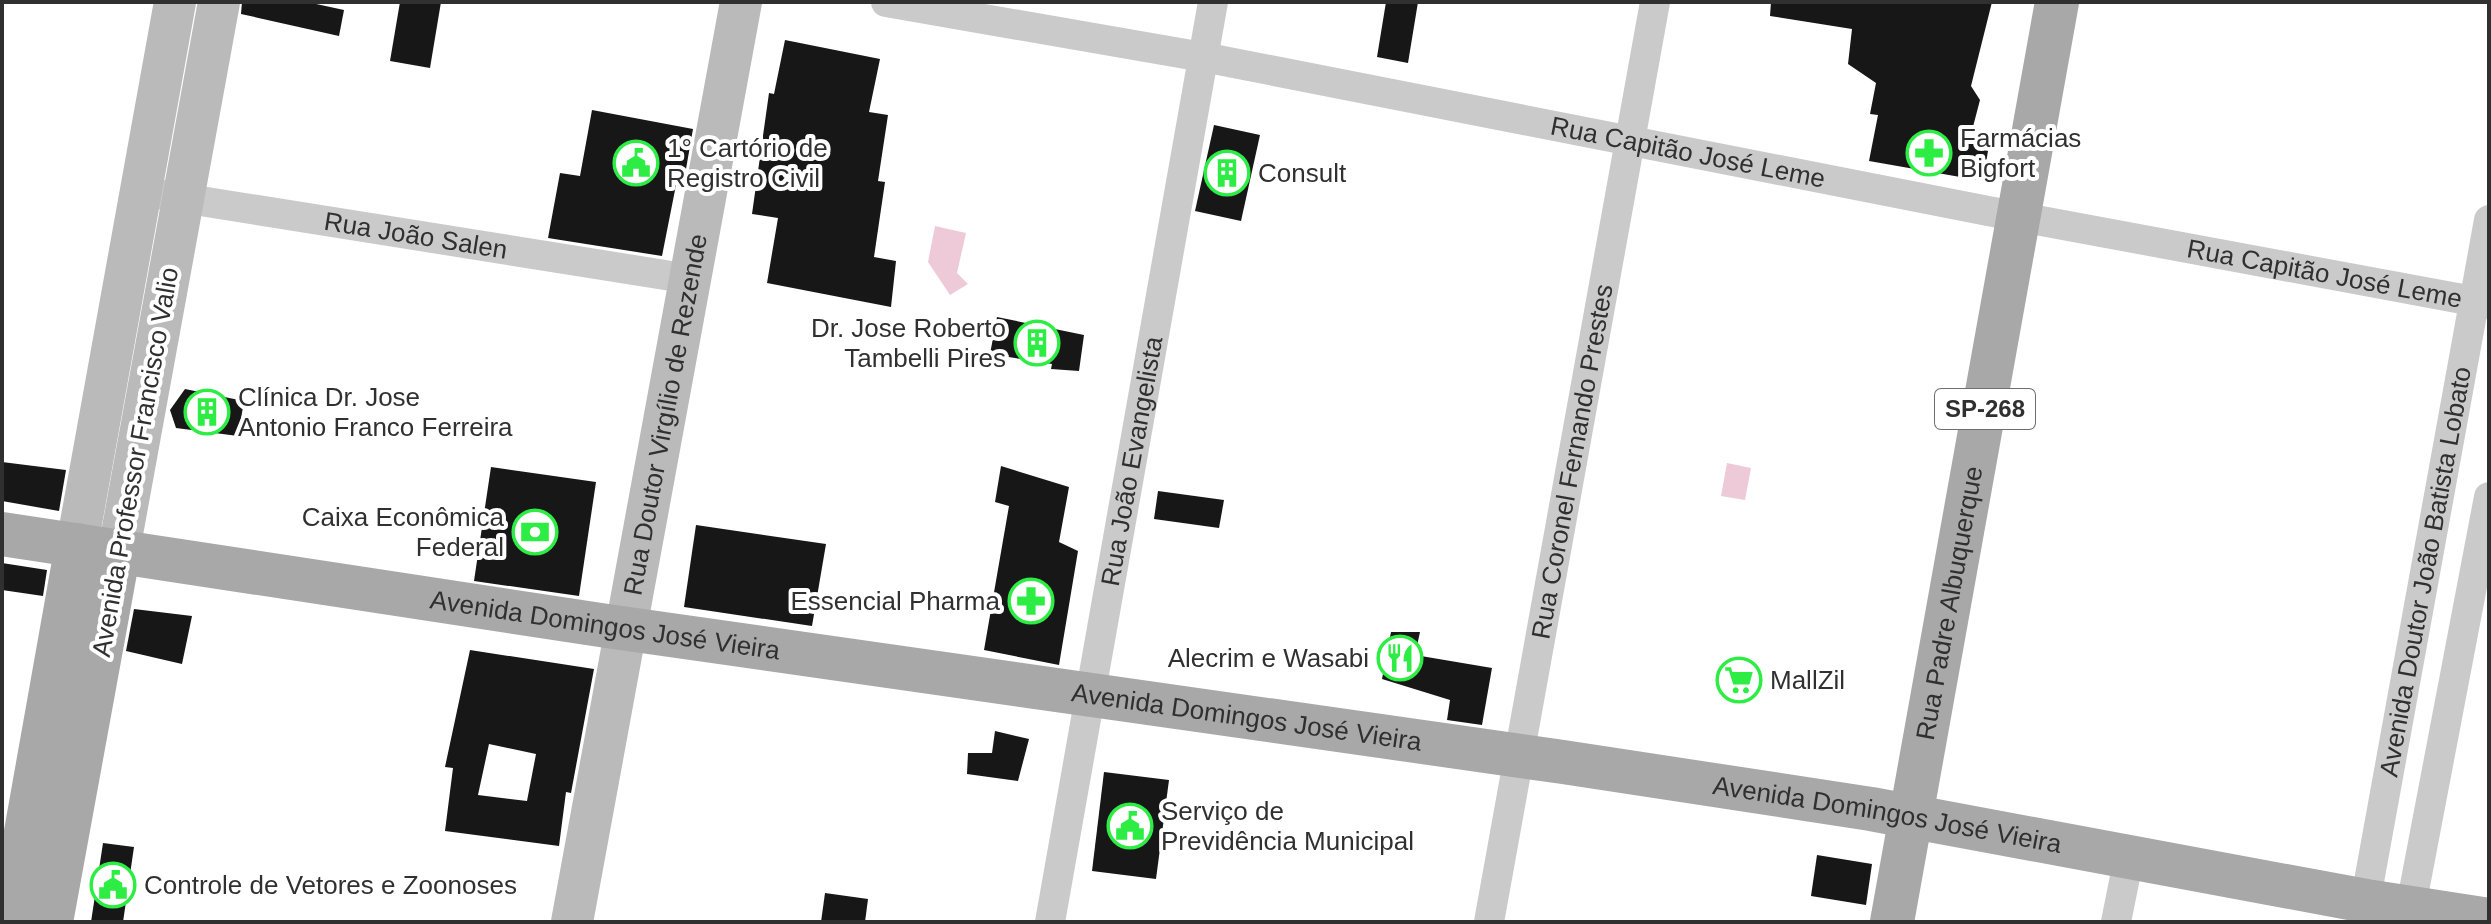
<svg xmlns="http://www.w3.org/2000/svg" width="2491" height="924" font-family="Arial,sans-serif">
<style>
.water{fill:#eecad9}
.building{fill:#171717;fill-rule:evenodd}
.lines{fill:none;stroke-linecap:round;stroke-linejoin:round}
.minor{stroke:#cacaca;stroke-width:30}
.secondary{stroke:#bababa;stroke-width:42}
.primary{stroke:#a8a8a8;stroke-width:44}
.labels{text-anchor:middle;stroke-width:8;stroke-linejoin:round;paint-order:stroke}
.shield{fill:#fff;stroke:#6e6e6e;stroke-width:2}
.shield-label{font-size:24px;font-weight:bold;fill:#303030}
.poi-label{font-size:26px;fill:#303030;stroke:#fff;text-anchor:start}
.street-label{font-size:26px;fill:#303030;stroke:#fff}
</style>
<rect width="100%" height="100%" fill="#fff"/>
<g class="water">
<path d="M935,226l31,7 -9,40 11,11 -18,11 -22,-33z"/>
<path d="M1727,463l24,5 -6,32 -24,-4z"/>
</g>
<g class="building">
<path d="M242,2h65l37,8 -5,26 -98,-22z"/>
<path d="M400,2h41l-11,66 -40,-7z"/>
<path d="M1386,2h32l-10,61 -31,-6z"/>
<path d="M1771,2h221l-21,84 9,14 -11,42 20,3 -6,36 -114,-20 9,-46 -8,-1 6,-31 -28,-19 4,-35 -82,-13z"/>
<path d="M785,40l95,19 -11,53 19,3 -10,66 7,1 -11,75 22,4 -5,46 -124,-24 11,-65 -26,-4 17,-121 5,1z"/>
<path d="M592,110l101,19 -10,57 -7,-1 -14,71 -114,-18 12,-65 20,3z"/>
<path d="M1214,125l46,10 -19,86 -46,-10z"/>
<path d="M997,317l87,18 -5,36 -28,-2 1,-5 -62,-10z"/>
<path d="M185,389l59,12 -6,35 -62,-8 -6,-18z"/>
<path d="M2,462l64,8 -7,41 -57,-10z"/>
<path d="M1001,466l68,21 -10,55 19,9 -19,114 -75,-15 25,-144 -14,-4z"/>
<path d="M491,467l105,15 -17,114 -105,-15z"/>
<path d="M1158,491l66,9 -5,28 -65,-9z"/>
<path d="M696,525l130,19 -14,82 -128,-19z"/>
<path d="M2,563l45,7 -4,26 -41,-6z"/>
<path d="M134,609l58,7 -10,48 -56,-13z"/>
<path d="M1391,632h29l-5,23 77,13 -10,57 -35,-5 3,-20 -68,-21z"/>
<path d="M470,650l124,19 -23,124 -5,-1 -7,54 -114,-15 8,-63 -8,-1zM489,744l47,10 -9,47 -49,-6z"/>
<path d="M995,731l34,8 -11,42 -51,-7 1,-21h24z"/>
<path d="M1104,772l65,8 -13,99 -64,-8z"/>
<path d="M103,843l31,4 -11,75h-32z"/>
<path d="M1817,855l55,9 -6,41 -55,-9z"/>
<path d="M825,893l43,6 -3,23h-44z"/>
</g>
<g class="lines">
<g class="minor">
<path id="s1" d="M886,2l317,55 785,154 501,93"/>
<path id="s2" d="M163,195l527,84"/>
<path id="s3" d="M2362,920l127,-700"/>
<path id="s4" d="M1050,922l163,-920"/>
<path id="s5" d="M1489,922l166,-920"/>
<path d="M2116,922l13,-65"/>
<path d="M2408,922l81,-425"/>
</g>
<g class="secondary">
<path d="M77,545l98,-543"/>
<path d="M119,550l100,-548"/>
<path id="s6" d="M572,922l169,-920"/>
</g>
<g class="primary">
<path id="s7" d="M2,534l605,92 956,136 308,47 495,92 123,19"/>
<path d="M10,922l67,-377"/>
<path d="M51,922l68,-372"/>
<path id="s8" d="M1892,922l165,-920"/>
</g>
</g>
<defs>
<g id="pharmacy-ring" transform="scale(2.3)"><circle r="9.5" fill="#fff" stroke="#2ded44" stroke-width="1.5"/><path d="M-2-6h4v4h4v4h-4v4h-4v-4h-4v-4h4Z" fill="#2ded44"/></g>
<g id="civic-ring" transform="scale(2.3)"><circle r="9.5" fill="#fff" stroke="#2ded44" stroke-width="1.5"/><path d="M-.6-6.5H3V-4.5H.6V-3L4-1V1h2V6H-6V1h2V-1L-.6-3ZM-1.2 2.5V6h2.4V2.5Z" fill="#2ded44"/></g>
<g id="building-ring" transform="scale(2.3)"><circle r="9.5" fill="#fff" stroke="#2ded44" stroke-width="1.5"/><path d="M-4-6H4V6H1V3H-1V6H-4ZM-2.5-4.3h1.7v1.8h-1.7ZM.8-4.3h1.7v1.8H.8ZM-2.5-1h1.7V.8h-1.7ZM.8-1h1.7V.8H.8Z" fill="#2ded44"/></g>
<g id="bank-ring" transform="scale(2.3)"><circle r="9.5" fill="#fff" stroke="#2ded44" stroke-width="1.5"/><path d="M-6-4H6V4H-6ZM0-2.3a2.3 2.3 0 1 0 0 4.6a2.3 2.3 0 1 0 0-4.6Z" fill="#2ded44"/></g>
<g id="restaurant-ring" transform="scale(2.3)"><circle r="9.5" fill="#fff" stroke="#2ded44" stroke-width="1.5"/><path d="M-5-6h1v4h1v-4h1v4h1v-4h1v5L-1.5 .5V6h-2V.5L-5-1ZM5-6V6H3V1.5H1.5Q1.5-4 5-6Z" fill="#2ded44"/></g>
<g id="supermarket-ring" transform="scale(2.3)"><circle r="9.5" fill="#fff" stroke="#2ded44" stroke-width="1.5"/><path d="M-6-5.5h2.5l.6 2H6L4.5 2H-2.5L-4.4-4H-6ZM-1.5 3.2a1.3 1.3 0 1 0 .1 0ZM3 3.2a1.3 1.3 0 1 0 .1 0Z" fill="#2ded44"/></g>
</defs>
<g fill-rule="evenodd">
<use href="#pharmacy-ring" x="1929" y="153"/>
<use href="#civic-ring" x="636" y="163"/>
<use href="#building-ring" x="1227" y="173"/>
<use href="#building-ring" x="1037" y="343"/>
<use href="#building-ring" x="207" y="412"/>
<use href="#bank-ring" x="535" y="532"/>
<use href="#pharmacy-ring" x="1031" y="601"/>
<use href="#restaurant-ring" x="1400" y="658"/>
<use href="#supermarket-ring" x="1739" y="680"/>
<use href="#civic-ring" x="1130" y="826"/>
<use href="#civic-ring" x="113" y="885"/>
</g>
<g class="labels">
<rect class="shield" x="1935" y="389" width="100" height="40" rx="6"/>
<g class="shield-label">
<text x="1985" y="417">SP-268</text>
</g>
<g class="poi-label">
<text x="1960" y="147">Farmácias<tspan x="1960" dy="30">Bigfort</tspan></text>
<text x="667" y="157">1° Cartório de<tspan x="667" dy="30">Registro Civil</tspan></text>
<text x="1258" y="182">Consult</text>
<text x="1006" y="337" text-anchor="end">Dr. Jose Roberto<tspan x="1006" dy="30">Tambelli Pires</tspan></text>
<text x="238" y="406">Clínica Dr. Jose<tspan x="238" dy="30">Antonio Franco Ferreira</tspan></text>
<text x="504" y="526" text-anchor="end">Caixa Econômica<tspan x="504" dy="30">Federal</tspan></text>
<text x="1000" y="610" text-anchor="end">Essencial Pharma</text>
<text x="1369" y="667" text-anchor="end">Alecrim e Wasabi</text>
<text x="1770" y="689">MallZil</text>
<text x="1161" y="820">Serviço de<tspan x="1161" dy="30">Previdência Municipal</tspan></text>
<text x="144" y="894">Controle de Vetores e Zoonoses</text>
</g>
<g class="street-label">
<text dy="9" stroke="none"><textPath href="#s1" startOffset="816">Rua Capitão José Leme</textPath></text>
<text dy="9" stroke="none"><textPath href="#s2" startOffset="256">Rua João Salen</textPath></text>
<text dy="9" stroke="none"><textPath href="#s1" startOffset="1464">Rua Capitão José Leme</textPath></text>
<text dy="9" stroke="none"><textPath href="#s6" startOffset="516">Rua Doutor Virgílio de Rezende</textPath></text>
<text transform="translate(135 462) rotate(-80)" y="9">Avenida Professor Francisco Valio</text>
<text dy="9" stroke="none"><textPath href="#s4" startOffset="468">Rua João Evangelista</textPath></text>
<text dy="9" stroke="none"><textPath href="#s5" startOffset="468">Rua Coronel Fernando Prestes</textPath></text>
<text dy="9" stroke="none"><textPath href="#s3" startOffset="354">Avenida Doutor João Batista Lobato</textPath></text>
<text dy="9" stroke="none"><textPath href="#s8" startOffset="324">Rua Padre Albuquerque</textPath></text>
<text dy="9" stroke="none"><textPath href="#s7" startOffset="610">Avenida Domingos José Vieira</textPath></text>
<text dy="9" stroke="none"><textPath href="#s7" startOffset="1258">Avenida Domingos José Vieira</textPath></text>
<text dy="9" stroke="none"><textPath href="#s7" startOffset="1906">Avenida Domingos José Vieira</textPath></text>
</g>
</g>
<rect width="2491" height="924" fill="none" stroke="#303030" stroke-width="8"/>
</svg>
